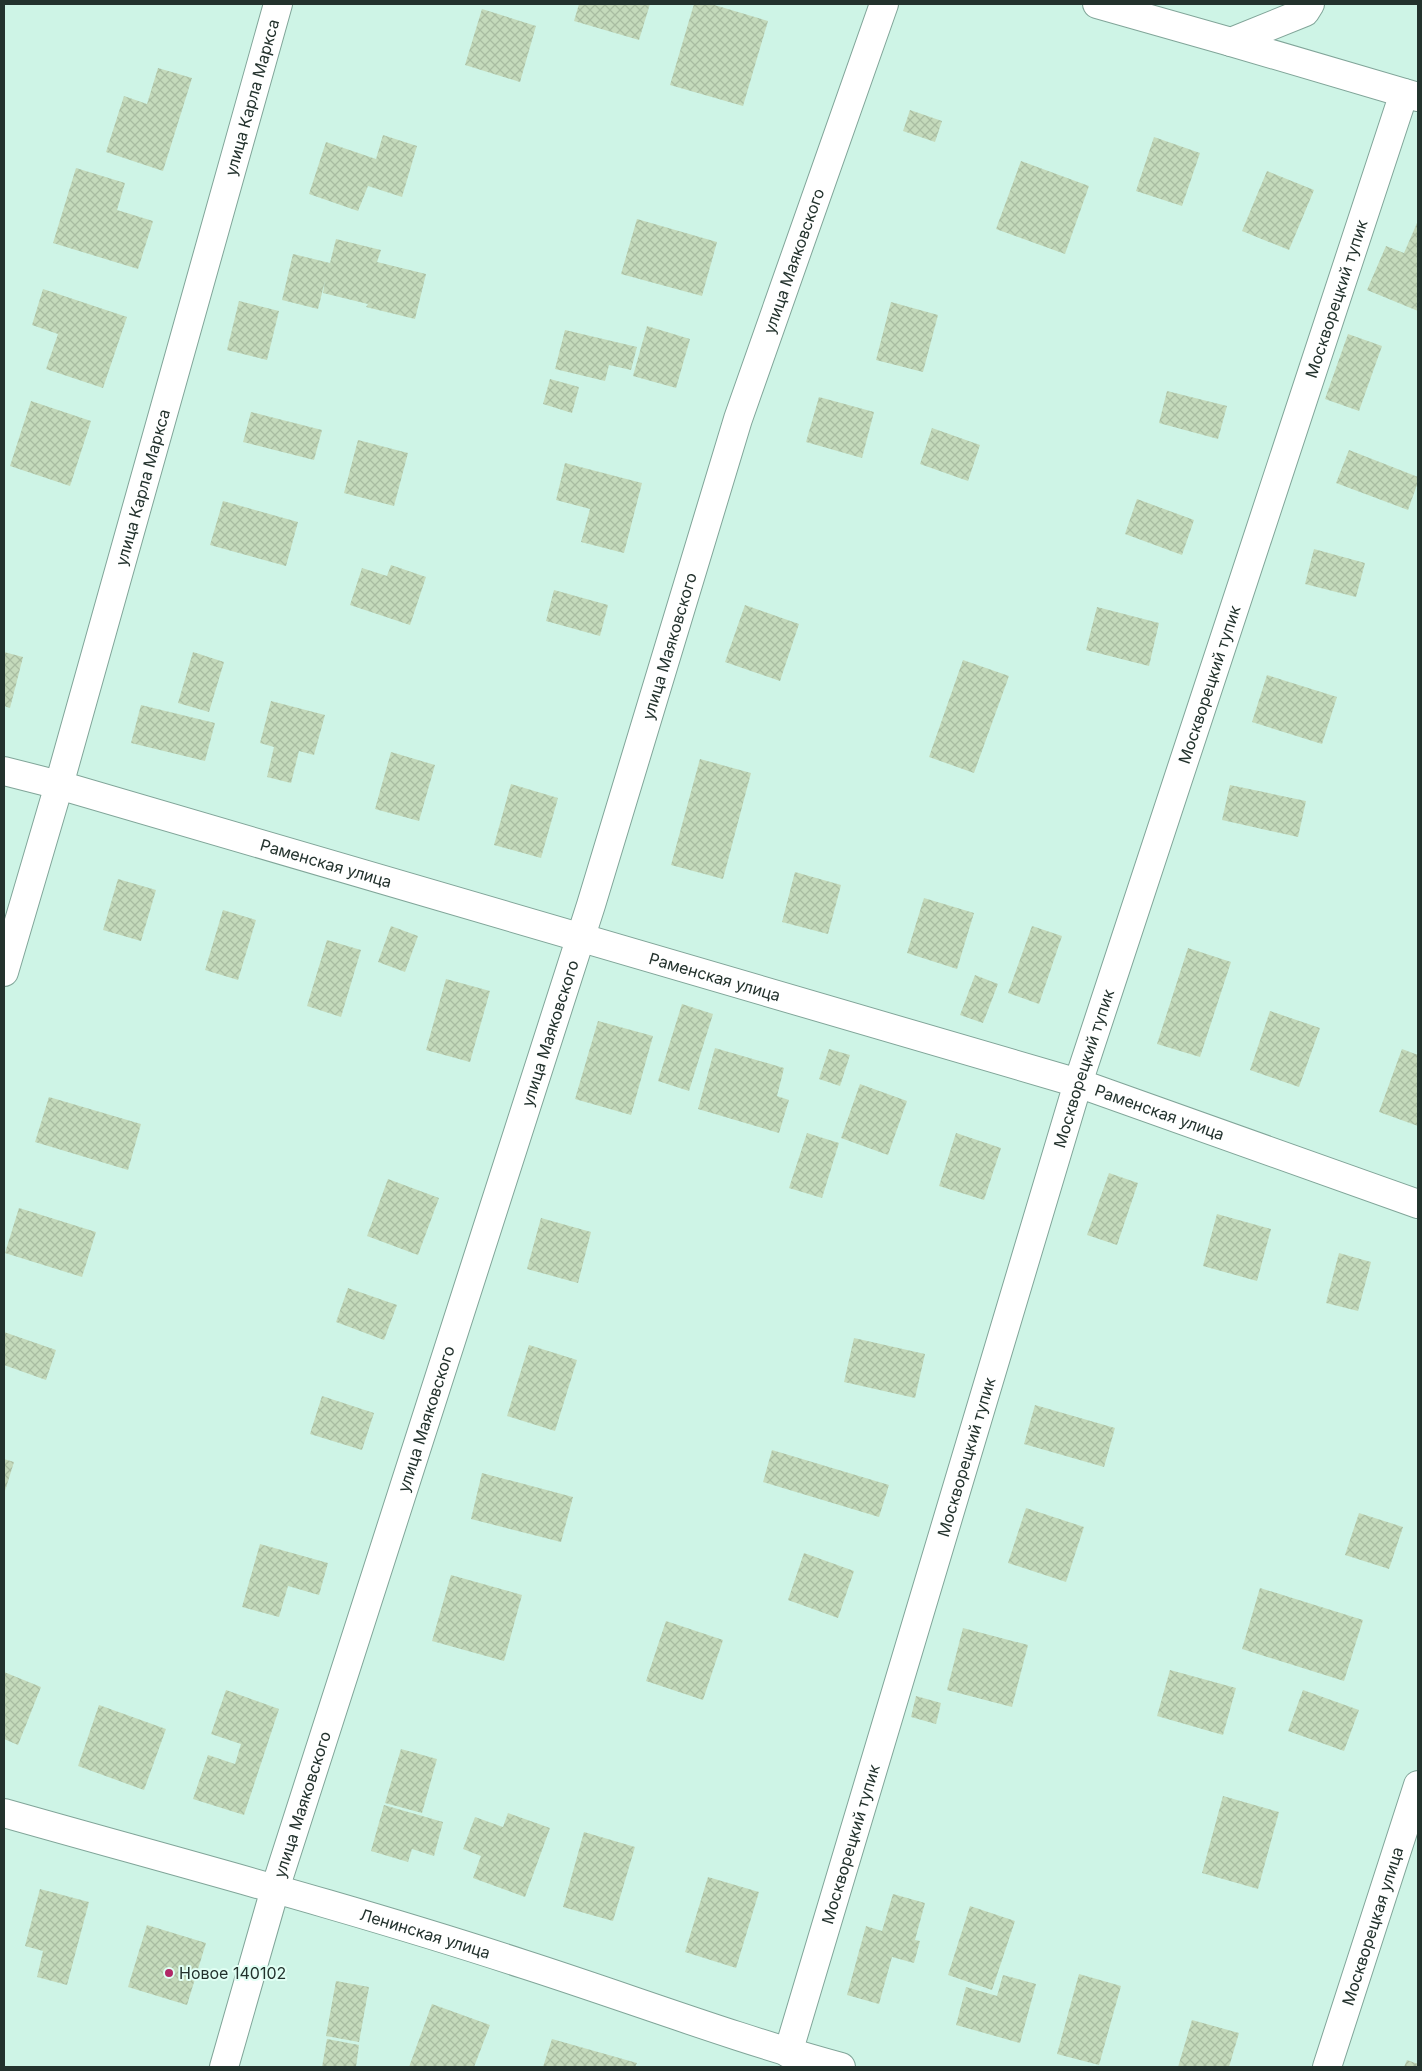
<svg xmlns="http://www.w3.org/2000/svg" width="1422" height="2071" font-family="Inter,sans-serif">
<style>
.building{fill:url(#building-cross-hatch)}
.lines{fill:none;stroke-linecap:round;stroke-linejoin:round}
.minor-casing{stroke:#81a599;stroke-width:30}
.tertiary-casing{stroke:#81a599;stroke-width:30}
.minor{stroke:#fff;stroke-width:28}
.tertiary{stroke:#fff;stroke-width:28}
.poi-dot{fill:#b12766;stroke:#e1fff4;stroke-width:2}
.labels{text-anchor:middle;stroke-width:4;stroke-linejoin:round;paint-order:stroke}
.street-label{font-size:16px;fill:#23322d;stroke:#e1fff4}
.poi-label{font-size:16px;fill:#23322d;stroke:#e1fff4;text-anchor:start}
</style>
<defs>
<pattern id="building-cross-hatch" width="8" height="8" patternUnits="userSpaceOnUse" patternTransform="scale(1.25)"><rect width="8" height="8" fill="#c4dabb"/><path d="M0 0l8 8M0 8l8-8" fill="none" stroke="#a8bca1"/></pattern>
</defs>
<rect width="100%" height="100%" fill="#cef4e6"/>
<g class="building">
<path d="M579,4h71l-11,36 -65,-19z"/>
<path d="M694,4h17l57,17 -25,85 -73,-21z"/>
<path d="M482,9l54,17 -16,56 -55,-17z"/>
<path d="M158,68l34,10 -29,93 -57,-19 18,-56 23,8z"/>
<path d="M910,110l32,11 -7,21 -32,-11z"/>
<path d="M383,135l34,11 -15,51 -34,-11 -10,25 -49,-17 17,-52 50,17z"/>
<path d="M1154,137l46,16 -18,53 -46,-15z"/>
<path d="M1021,161l68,25 -24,68 -69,-25z"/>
<path d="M76,168l49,15 -8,27 36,11 -15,48 -85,-26z"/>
<path d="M1267,171l47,19 -25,60 -47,-19z"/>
<path d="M637,219l80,23 -15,54 -81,-22z"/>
<path d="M1417,223h1v88l-51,-21 19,-44 18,7z"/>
<path d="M336,239l45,11 -4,12 49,12 -11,45 -49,-12 2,-3 -45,-11 2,-12 -7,28 -36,-9 11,-46 37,9z"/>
<path d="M43,289l84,28 -24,71 -57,-19 12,-35 -26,-9z"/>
<path d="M239,301l40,10 -12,49 -40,-10z"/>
<path d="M891,302l47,13 -15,57 -47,-12z"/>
<path d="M647,326l43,13 -14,49 -43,-12z"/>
<path d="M565,330l72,17 -6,23 -22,-5 -4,16 -50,-12z"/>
<path d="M1348,334l34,12 -23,65 -34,-12z"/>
<path d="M550,379l29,8 -7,26 -29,-9z"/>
<path d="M1167,391l60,15 -9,33 -59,-16z"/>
<path d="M819,397l55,15 -12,46 -56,-16z"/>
<path d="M31,401l60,20 -21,65 -60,-20z"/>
<path d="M251,412l71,18 -8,30 -71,-18z"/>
<path d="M932,428l48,17 -12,36 -48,-17z"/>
<path d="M358,440l50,13 -14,53 -50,-13z"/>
<path d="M1349,450l69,27v5l-10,28 -72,-27z"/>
<path d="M565,463l77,20 -18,70 -43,-11 9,-33 -34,-9z"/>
<path d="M1137,499l57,21 -12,35 -57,-21z"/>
<path d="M223,501l75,21 -12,44 -76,-21z"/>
<path d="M1314,549l51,14 -9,34 -51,-13z"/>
<path d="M391,565l35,12 -16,48 -60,-20 12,-37 25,8z"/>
<path d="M554,590l54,15 -8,31 -54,-15z"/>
<path d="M745,605l54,19 -19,57 -55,-19z"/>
<path d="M1097,607l62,16 -10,43 -63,-16z"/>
<path d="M4,652l19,5 -13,51 -6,-2z"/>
<path d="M193,652l31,10 -15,50 -31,-9z"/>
<path d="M963,660l46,16 -35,97 -45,-16z"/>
<path d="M1267,675l70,22 -15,47 -70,-22z"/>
<path d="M271,701l54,14 -11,40 -15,-4 -8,32 -24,-6 7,-30 -14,-4z"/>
<path d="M141,705l74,18 -10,38 -74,-18z"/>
<path d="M391,752l44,13 -16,56 -44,-12z"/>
<path d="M700,759l51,14 -28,106 -52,-14z"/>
<path d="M511,784l47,14 -17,60 -47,-13z"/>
<path d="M1230,785l76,16 -8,36 -76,-17z"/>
<path d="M795,872l46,13 -13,49 -46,-12z"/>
<path d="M118,879l38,11 -15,51 -38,-11z"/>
<path d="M924,898l50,15 -17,56 -50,-16z"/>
<path d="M223,910l33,10 -18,60 -33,-10z"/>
<path d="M391,926l27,10 -13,36 -27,-10z"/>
<path d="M1032,926l30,10 -23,68 -31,-11z"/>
<path d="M327,940l34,10 -20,67 -34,-11z"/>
<path d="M1188,948l43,14 -31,95 -43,-13z"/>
<path d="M975,975l23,9 -15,39 -23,-8z"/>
<path d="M446,979l44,12 -20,71 -44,-12z"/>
<path d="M682,1004l31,10 -24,77 -31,-10z"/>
<path d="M1270,1011l50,17 -21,59 -49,-17z"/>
<path d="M598,1021l55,15 -22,79 -56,-16z"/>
<path d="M715,1048l69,20 -7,28 12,4 -10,33 -81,-24z"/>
<path d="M829,1049l21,6 -10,31 -21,-7z"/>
<path d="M1402,1049l16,6v71l-39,-14z"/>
<path d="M860,1084l47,17 -19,54 -47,-17z"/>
<path d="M49,1097l92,27 -13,46 -93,-28z"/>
<path d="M807,1133l32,10 -17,55 -33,-10z"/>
<path d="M956,1133l45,15 -17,52 -45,-14z"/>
<path d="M1109,1173l29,10 -21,62 -30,-10z"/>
<path d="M388,1179l51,19 -21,57 -51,-19z"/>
<path d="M19,1208l77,24 -14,45 -77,-24z"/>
<path d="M1217,1214l54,15 -14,52 -54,-15z"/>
<path d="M541,1218l50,14 -13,51 -51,-14z"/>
<path d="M1339,1253l32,9 -13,49 -32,-8z"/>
<path d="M348,1288l49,17 -13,35 -48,-18z"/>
<path d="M4,1332l52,18 -10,30 -42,-15z"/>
<path d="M854,1338l71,16 -10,44 -71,-16z"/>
<path d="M529,1345l48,15 -22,71 -48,-15z"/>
<path d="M322,1396l52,17 -12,37 -52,-16z"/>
<path d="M1035,1405l80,23 -11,39 -80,-23z"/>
<path d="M772,1450l117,35 -10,32 -116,-35z"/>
<path d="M4,1459l10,3 -10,32z"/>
<path d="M482,1473l91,24 -12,45 -90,-23z"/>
<path d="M1026,1508l58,19 -18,55 -58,-19z"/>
<path d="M1359,1513l44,14 -14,42 -44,-14z"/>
<path d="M260,1544l68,19 -9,32 -31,-9 -9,31 -37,-10z"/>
<path d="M804,1553l50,18 -16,47 -50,-18z"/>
<path d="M451,1575l71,20 -18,66 -72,-20z"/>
<path d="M1260,1588l103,32 -19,61 -102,-32z"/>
<path d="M666,1621l57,19 -20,60 -57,-19z"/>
<path d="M963,1628l65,17 -16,62 -65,-17z"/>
<path d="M1170,1670l66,18 -13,47 -66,-19z"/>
<path d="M4,1672l37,15 -23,58 -14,-6z"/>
<path d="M226,1690l53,19 -35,106 -51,-16 15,-44 27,9 6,-20 -30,-10z"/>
<path d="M1303,1690l56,20 -15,41 -56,-20z"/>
<path d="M916,1696l25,7 -5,21 -25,-7z"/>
<path d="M99,1705l67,24 -22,61 -66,-24z"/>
<path d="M401,1749l36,10 -15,54 -37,-10z"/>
<path d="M1223,1796l56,16 -21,77 -56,-16z"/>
<path d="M384,1805l59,17 -9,34 -22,-7 -4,13 -37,-11z"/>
<path d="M508,1813l42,15 -25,69 -52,-19 8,-22 -18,-7 12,-32 28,10z"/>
<path d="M584,1832l51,15 -22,74 -50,-14z"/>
<path d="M708,1877l51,15 -23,76 -51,-16z"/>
<path d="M40,1889l49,13 -22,83 -30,-8 6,-26 -18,-5z"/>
<path d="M893,1894l32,9 -10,37 5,1 -6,22 -22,-6 -13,47 -32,-9 19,-69 16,5z"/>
<path d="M970,1906l45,15 -23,69 -44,-15z"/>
<path d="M147,1925l59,18 -19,62 -59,-18z"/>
<path d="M1079,1974l42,12 -22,79 -42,-11z"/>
<path d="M1003,1975l33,9 -16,59 -64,-18 10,-38 31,9z"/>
<path d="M336,1981l33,6 -10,55 -33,-6z"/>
<path d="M432,2004l58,21 -16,42h-65z"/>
<path d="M1192,2020l47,13 -10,34h-51z"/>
<path d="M327,2039l32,6 -3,22h-34z"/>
<path d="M552,2039l85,24 -2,4h-92z"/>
<path d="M1407,2060l11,4v3h-14z"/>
</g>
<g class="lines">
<g class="minor-casing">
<g id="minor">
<path d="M1231,42l187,55"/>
<path id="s1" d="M4,771l55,14 1019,298 340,121"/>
<path id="s2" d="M4,972l55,-187 219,-781"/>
<path id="s3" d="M788,2053l290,-970 326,-990"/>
<path id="s4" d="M224,2067l51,-178 316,-984 147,-486 146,-415"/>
<path id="s5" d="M1327,2067l91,-282"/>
</g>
</g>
<g class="tertiary-casing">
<g id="tertiary">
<path d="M1097,4l134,38 74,-30 5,-8"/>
<path id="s6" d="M4,1813c173,49 348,95 519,151 106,34 211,74 318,103"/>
</g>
</g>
<use href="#minor" class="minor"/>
<use href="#tertiary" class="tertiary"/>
</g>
<circle class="poi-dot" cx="169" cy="1973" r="5"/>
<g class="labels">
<g class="street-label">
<text dy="6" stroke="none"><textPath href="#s2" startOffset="909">улица Карла Маркса</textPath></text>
<text dy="6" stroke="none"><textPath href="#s4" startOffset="1894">улица Маяковского</textPath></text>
<text dy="6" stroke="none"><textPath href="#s3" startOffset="1838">Москворецкий тупик</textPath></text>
<text dy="6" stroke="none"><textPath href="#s2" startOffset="504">улица Карла Маркса</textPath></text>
<text dy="6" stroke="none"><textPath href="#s4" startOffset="1489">улица Маяковского</textPath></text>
<text dy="6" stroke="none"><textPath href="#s3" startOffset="1432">Москворецкий тупик</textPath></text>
<text dy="6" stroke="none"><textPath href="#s1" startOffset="335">Раменская улица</textPath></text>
<text dy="6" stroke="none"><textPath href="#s1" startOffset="740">Раменская улица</textPath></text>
<text dy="6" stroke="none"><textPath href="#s4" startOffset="1084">улица Маяковского</textPath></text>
<text dy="6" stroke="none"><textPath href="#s3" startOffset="1028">Москворецкий тупик</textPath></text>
<text dy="6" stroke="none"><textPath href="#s1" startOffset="1205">Раменская улица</textPath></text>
<text dy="6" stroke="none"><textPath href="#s4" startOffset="679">улица Маяковского</textPath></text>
<text dy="6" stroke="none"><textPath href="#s3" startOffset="622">Москворецкий тупик</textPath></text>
<text dy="6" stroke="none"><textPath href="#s4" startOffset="274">улица Маяковского</textPath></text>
<text dy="6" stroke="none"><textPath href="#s3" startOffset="218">Москворецкий тупик</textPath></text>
<text dy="6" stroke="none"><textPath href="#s5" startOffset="148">Москворецкая улица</textPath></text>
<text dy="6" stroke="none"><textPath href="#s6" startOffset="438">Ленинская улица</textPath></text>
</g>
<g class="poi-label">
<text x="179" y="1979">Новое 140102</text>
</g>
</g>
<rect width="1422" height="2071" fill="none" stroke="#23322d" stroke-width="10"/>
</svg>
